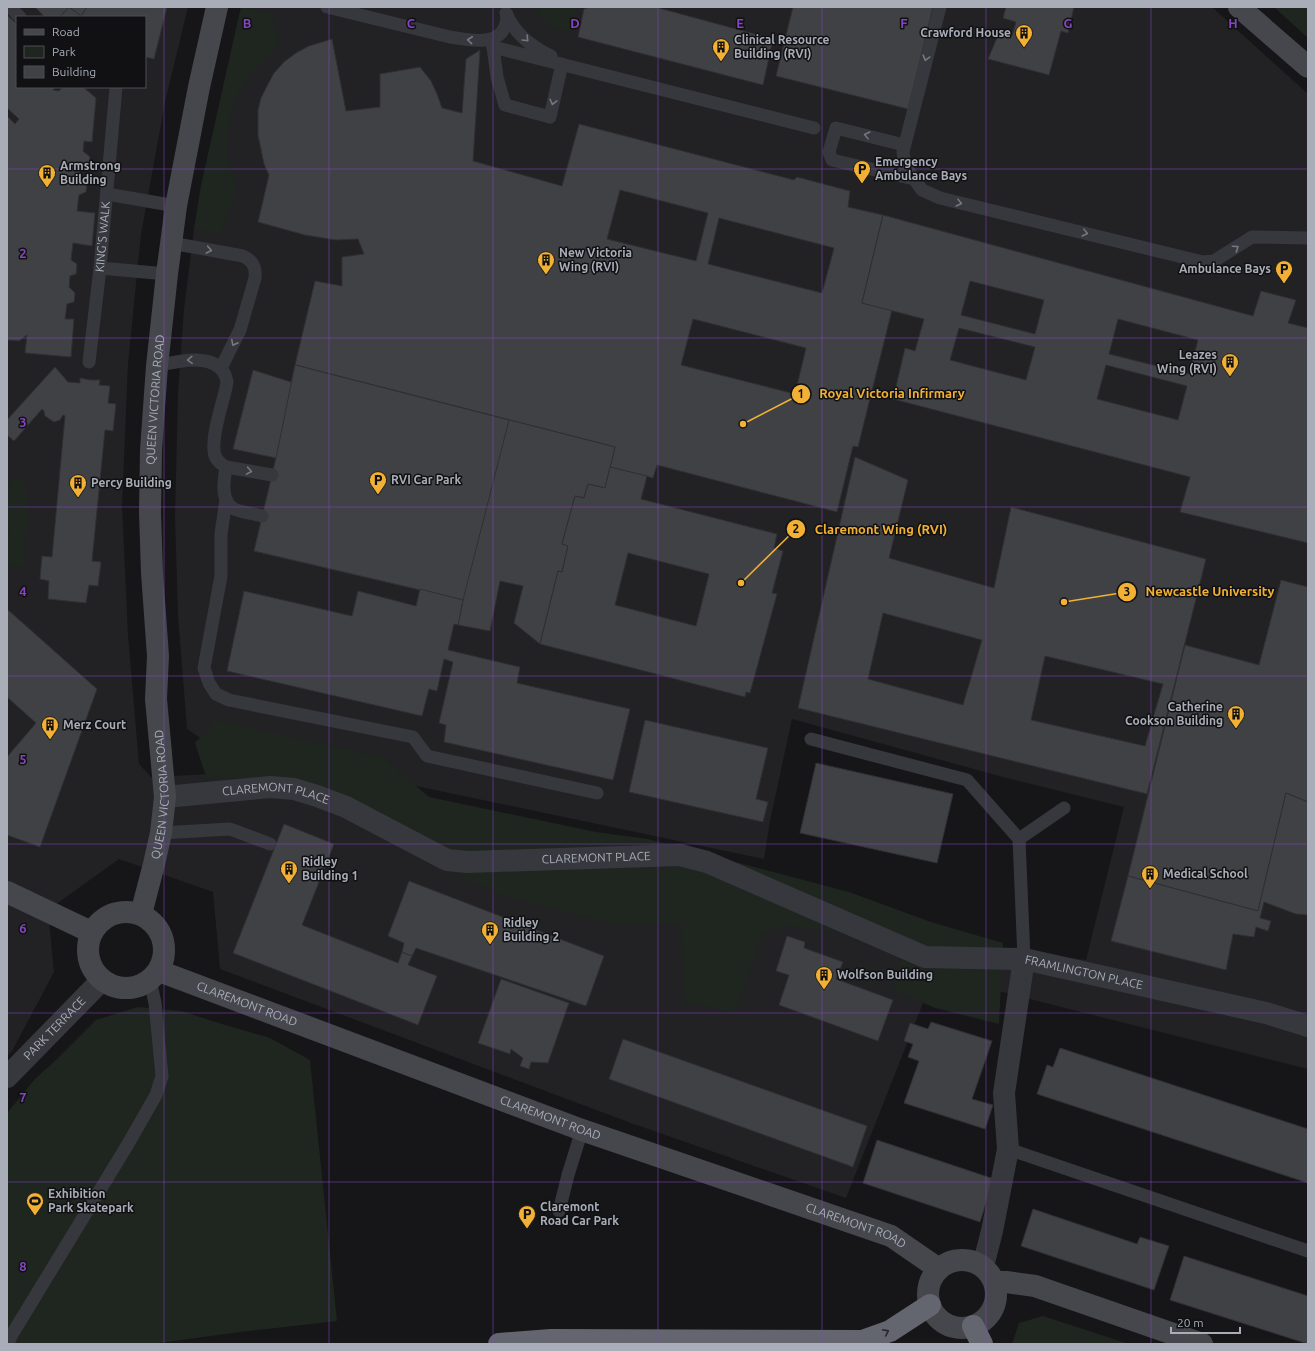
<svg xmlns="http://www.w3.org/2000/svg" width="1315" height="1351" font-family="Ubuntu,sans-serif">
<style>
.built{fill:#222225;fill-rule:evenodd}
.green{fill:#1e261f}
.building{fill:#404145;stroke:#303034;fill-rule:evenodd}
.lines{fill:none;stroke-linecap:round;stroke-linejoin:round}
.lane{stroke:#37383d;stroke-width:13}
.street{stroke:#37383d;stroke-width:22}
.secondary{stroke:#45474d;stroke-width:22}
.highway{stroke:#63666e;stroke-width:22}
.oneway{stroke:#757881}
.oneway2{stroke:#26262a}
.grid{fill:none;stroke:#8446be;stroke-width:1;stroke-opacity:0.55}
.labels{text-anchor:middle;stroke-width:3;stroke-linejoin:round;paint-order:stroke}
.poi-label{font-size:12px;font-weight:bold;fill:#a8adb8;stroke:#111113;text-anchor:start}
.street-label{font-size:12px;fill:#a8adb8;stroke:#111113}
.grid-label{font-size:13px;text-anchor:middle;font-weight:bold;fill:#8446be;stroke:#111113;stroke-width:3;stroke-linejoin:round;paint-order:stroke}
.leader{fill:none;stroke:#f2b134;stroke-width:1.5}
.callout-dot{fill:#f2b134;stroke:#111113;stroke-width:1.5}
.mark-label{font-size:12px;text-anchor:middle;font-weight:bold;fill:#111}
.callout-label{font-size:13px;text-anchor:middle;font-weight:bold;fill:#f2b134;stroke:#111113;stroke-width:3;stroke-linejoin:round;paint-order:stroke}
</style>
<rect width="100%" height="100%" fill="#161618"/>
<path class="built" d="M7,7h181l-23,95 -24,132 -13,130 -6,141 6,130 11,129 12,13 160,-8 617,171 158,20 38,-153 -121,-30 -211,-58 -22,102 -6,38 -558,-117 -19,-13 -9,-113 -3,-100 3,-124 6,-83 10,-80 7,-43 40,-179h971l96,87v975l-374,-94 -88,223 -215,-75 -411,-154 -7,-77 -94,-33 -71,51 6,62 -42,79 -5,5zM17,17h128v70h-128z"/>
<g class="green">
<path d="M241,7l13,2 17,5 8,29c-6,13 -9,11 -18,20 -12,11 -22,25 -27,40 -6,18 -10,39 -6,58 2,9 8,20 8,29 0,6 -13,36 -15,44l-27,-5 7,-43z"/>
<path d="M536,7h41l-2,11 -6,14c-16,-1 -28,-10 -33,-25z"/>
<path d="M1274,7h34v31z"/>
<path d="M15,474l10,10 3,19 -4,65 -17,-3 2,-42 -2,-10v-20z"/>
<path d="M216,720l166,37 47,40 167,35 52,7 201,53 82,30 72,21 -4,81 -64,-16 -43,-19 16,-51 -124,-12 -21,7 -28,81 -51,-14 -3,-76h-70l-108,-28 -193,-94 -45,-23 -59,-2 -11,-34z"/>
<path d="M138,1007l43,4 41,13 48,14 40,22 27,261 -97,11 -88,12h-145v-231l28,-34 22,-20 39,-39z"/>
<path d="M1043,1316l86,28h-117l7,-21z"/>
</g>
<g class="building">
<path d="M35,7h52l-6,9 -12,-9 -9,10h-15z"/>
<path d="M69,7l12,9 6,-9h80l-13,52 -9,-2v-40h-85z"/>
<path d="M590,7h65l118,32 -10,46 -185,-48 6,-28z"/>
<path d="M793,7h140l-25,102 -132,-33z"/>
<path d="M1006,7h68l-6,26 -7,-2 -12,44 -61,-16 11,-26 13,3 4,-14 -13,-4z"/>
<path d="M7,15l10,9v63h39l-3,3 6,1 4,-4h20l13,11 -4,44 -8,-1 -1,10 7,6 -1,7 -8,3 -1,12 7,4 -1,9 -7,3 -2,16 18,2 -3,33 -19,-3 -2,17 6,4 -1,10 -6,2 -1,11 6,6 -1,9 -7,2 -2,15h9l-3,38 -46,-4 2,-18 -8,6 -12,-1v-224l8,8 4,-5 -12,-11z"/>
<path d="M332,39l14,72 34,-4v-33l40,-7 11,14 6,13 5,14 20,5 4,-54 14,-9 -7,111 89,25 17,-62 215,56 3,-3 53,14 -2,16 35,8 -21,88 30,7 -34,137 -5,-1 -16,66 -180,-47 -4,13 -43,-11 5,-20 -320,-82 20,-84 27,5v-29l22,-3 -6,-15 -22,1 -31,-5 -47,-13 11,-47 -5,-11 -6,-29v-25l3,-12 6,-12 7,-13 10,-11 12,-9 13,-7zM620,190l88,23 -12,48 -89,-22zM719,218l115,30 -12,45 -114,-29zM693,319l113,29 -11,46 -114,-29z"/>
<path d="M883,215l370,101 8,-25 35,9 -8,23 20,5v215l-128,-31 10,-35 -297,-78 12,-51 10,3 9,-32 -62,-16zM970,281l74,19 -9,34 -74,-19zM1118,319l80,21 -9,34 -80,-20zM959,328l76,19 -9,33 -76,-20zM1106,365l81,21 -9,34 -81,-21z"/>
<path d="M295,365l320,82 -10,41 -17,-4 -4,14 -9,-2 -13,48 6,2 -6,26 -4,-1 -18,73 -26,-21 9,-37 -23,-5 -10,50 -32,-6 5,-25 -209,-49 22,-93 -43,-9 20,-79 38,12z"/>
<path d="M295,365l214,55 -46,180 -209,-49 22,-93z"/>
<path d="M55,367l13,15 12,1v-5l10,2h10l-1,5 11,1 -2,17 8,1 -3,27 -8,-1 -13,131 9,1 -3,24 -9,-1 -3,18 -38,-4 1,-18 -9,-2 2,-23 10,1 13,-141 -2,-1 -3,5 -6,2 -9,-6 -1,-5 -2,-2 -28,32 -7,-6v-15z"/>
<path d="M855,457l53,23 -19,78 105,30 17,-81 195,52 -59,235 -349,-86zM883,613l99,27 -19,65 -95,-26zM1045,656l118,28 -18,62 -114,-26z"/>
<path d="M610,467l37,9 -6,23 136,35 -3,14 9,3 -11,42 5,1 -27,99 -4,-1 -1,5 -205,-53 18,-73 4,1 6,-26 -6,-2 13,-48 9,2 4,-14 17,4zM628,553l81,21 -13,52 -81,-21z"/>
<path d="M1281,580l27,7v215l-22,-9 -28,118 -130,-35 57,-231 74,20z"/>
<path d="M420,589l43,11 -5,25 -4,-1 -6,26 72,17 -3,16 113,26 -17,71 -169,-38 2,-17 -7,-2 14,-61 -9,-3 -7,32 -8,-2 -7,27 -195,-45 17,-80 108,25 6,-25 58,15z"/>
<path d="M7,609l90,80 -57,158 -33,-12v-78l29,-34 -29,-26z"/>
<path d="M645,720l123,28 -12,51 12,3 -5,20 -134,-30z"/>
<path d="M816,763l137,31 -16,69 -137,-30z"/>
<path d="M1286,793l22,9v113l-12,-1 -32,-12 -4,16 11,3 -3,10 -12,-4 -2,10 -21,-3 -7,36 -115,-29 17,-65 130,35z"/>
<path d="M284,824l50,20 -32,81 96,38 4,-11 10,4 -4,9 29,11 -19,49 -185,-72z"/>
<path d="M409,881l195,75 -18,50 -170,-58 -4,8 -10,-4 2,-9 -16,-7z"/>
<path d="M787,936l18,6 -1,6 39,14 -7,17 57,21 -15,41 -99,-36 10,-30 -13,-4z"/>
<path d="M501,979l68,24 -21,60 -17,-1 -2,7 -9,-3 3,-8 -12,-9 -1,5 -32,-11z"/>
<path d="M931,1022l61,19 -20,58 21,6 -8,24 -81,-26 15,-42 -11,-4 5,-13 -9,-3 6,-18 18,6z"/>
<path d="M623,1039l244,87 -14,41 -244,-88z"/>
<path d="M1060,1048l248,81v54l-271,-89 10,-29 6,2z"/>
<path d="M877,1140l117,39 -14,43 -117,-39z"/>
<path d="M1033,1209l104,35 3,-7 29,9 -15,44 -133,-44z"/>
<path d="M1184,1256l124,40v48l-138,-44z"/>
</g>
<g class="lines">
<g class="lane">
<path d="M10,7l10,10"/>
<path d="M327,7l123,30c23,4 56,11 57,-22"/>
<path d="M940,7l-37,145 2,14 17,24 18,8 263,64 11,-1 38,-24 56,1"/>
<path d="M506,13c8,20 26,34 45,43"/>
<path d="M492,40l5,37 8,28 45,12 12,-53"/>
<path d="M493,47l321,81"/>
<path d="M904,145l-68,-17 -7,24 3,8 82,19"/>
<path d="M107,194l69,12"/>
<path d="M171,243l72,13c10,5 13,11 12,22l-15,52 -19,38"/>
<path d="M100,268l67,6"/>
<path id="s1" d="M89,362l11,-94 16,-181"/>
<path d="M157,366c21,-5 65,-16 70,16 -3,19 -15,49 -13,68 0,8 5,13 12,17l46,8"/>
<path d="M226,467c-2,13 -6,34 8,42 7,3 21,5 28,7"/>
<path d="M226,499l-5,35v42l-17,92 5,15 7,11 13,6 184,37 14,19 170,37"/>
<path d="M811,739l156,41 52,59 5,120"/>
<path d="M161,833l69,-4 40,15"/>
<path d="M1019,839l45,-31"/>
<path d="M1008,1149l300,102"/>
<path d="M559,1211l9,-36 14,-45"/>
<path d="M8,1344l3,-8 117,-192 28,-49 6,-19 -7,-73 -5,-23"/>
</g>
<g class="street">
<path id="s2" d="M165,797l105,-10 24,2 23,7 29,11 101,53 21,2 212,-7 27,7 218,95 99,2 242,54 42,13"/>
<path id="s3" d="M7,1077l95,-97"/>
<path d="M983,1266l9,-35 16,-82 -4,-56 20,-134"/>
</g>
<g class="secondary">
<path d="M1239,7l69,60"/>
<path d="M7,892l84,40"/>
<circle cx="126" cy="950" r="38"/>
<path id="s4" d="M141,914l13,-50 7,-31 4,-36 -9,-98 2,-43 -6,-83 -2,-60 1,-63 6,-84 10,-92 9,-68 23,-119 18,-80"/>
<path id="s5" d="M159,971l423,159 309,106 48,33"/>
<circle cx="962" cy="1294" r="34"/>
<path d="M995,1282h11l29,4 167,58"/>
</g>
<g class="highway">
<path d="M973,1326l9,18"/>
<path d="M499,1344l52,-4 311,1 28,-10 40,-26"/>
</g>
</g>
<defs><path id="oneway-chevron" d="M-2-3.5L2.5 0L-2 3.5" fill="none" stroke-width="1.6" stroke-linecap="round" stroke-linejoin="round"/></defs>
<g class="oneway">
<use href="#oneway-chevron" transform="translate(526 39) rotate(46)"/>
<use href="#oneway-chevron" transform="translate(470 40) rotate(-174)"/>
<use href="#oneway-chevron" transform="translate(926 58) rotate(105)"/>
<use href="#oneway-chevron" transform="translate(553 102) rotate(104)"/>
<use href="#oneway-chevron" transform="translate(867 135) rotate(-166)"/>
<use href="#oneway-chevron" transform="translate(959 203) rotate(14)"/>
<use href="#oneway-chevron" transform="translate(1085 233) rotate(14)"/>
<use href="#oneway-chevron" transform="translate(1236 248) rotate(-34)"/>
<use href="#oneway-chevron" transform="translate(209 250) rotate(11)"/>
<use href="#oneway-chevron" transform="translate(234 343) rotate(117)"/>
<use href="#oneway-chevron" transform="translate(190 360) rotate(177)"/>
<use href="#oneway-chevron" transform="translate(249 471) rotate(10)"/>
</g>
<use class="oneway2" href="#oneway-chevron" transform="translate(886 1332) rotate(-26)"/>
<path class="grid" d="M164,7v1337M329,7v1337M493,7v1337M658,7v1337M822,7v1337M986,7v1337M1151,7v1337M7,169h1301M7,338h1301M7,507h1301M7,676h1301M7,844h1301M7,1013h1301M7,1182h1301"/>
<defs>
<g id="building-pin" transform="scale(0.9)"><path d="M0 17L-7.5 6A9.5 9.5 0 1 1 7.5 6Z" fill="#f2b134" stroke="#111113"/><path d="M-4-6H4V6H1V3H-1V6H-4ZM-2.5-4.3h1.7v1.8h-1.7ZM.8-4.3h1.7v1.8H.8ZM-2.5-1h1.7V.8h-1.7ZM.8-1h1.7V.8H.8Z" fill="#111"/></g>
<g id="parking-pin" transform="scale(0.9)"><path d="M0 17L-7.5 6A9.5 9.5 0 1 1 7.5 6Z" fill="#f2b134" stroke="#111113"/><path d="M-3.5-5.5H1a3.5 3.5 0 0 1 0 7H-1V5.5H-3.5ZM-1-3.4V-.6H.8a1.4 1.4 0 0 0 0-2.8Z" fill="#111"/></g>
<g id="stadium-pin" transform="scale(0.9)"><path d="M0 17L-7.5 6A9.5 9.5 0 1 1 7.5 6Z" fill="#f2b134" stroke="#111113"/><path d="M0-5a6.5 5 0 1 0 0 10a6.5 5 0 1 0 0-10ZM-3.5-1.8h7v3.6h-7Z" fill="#111"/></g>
</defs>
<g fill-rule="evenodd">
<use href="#building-pin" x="1024" y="33"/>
<use href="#building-pin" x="721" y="47"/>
<use href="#parking-pin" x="862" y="169"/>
<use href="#building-pin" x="47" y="173"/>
<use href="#building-pin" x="546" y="260"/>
<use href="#parking-pin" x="1284" y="269"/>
<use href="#building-pin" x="1230" y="362"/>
<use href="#parking-pin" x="378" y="480"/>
<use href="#building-pin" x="78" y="483"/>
<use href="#building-pin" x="1236" y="714"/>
<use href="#building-pin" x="50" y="725"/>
<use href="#building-pin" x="289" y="869"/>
<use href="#building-pin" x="1150" y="874"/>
<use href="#building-pin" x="490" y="930"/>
<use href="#building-pin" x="824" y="975"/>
<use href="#stadium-pin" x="35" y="1201"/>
<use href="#parking-pin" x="527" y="1214"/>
</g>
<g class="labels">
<g class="poi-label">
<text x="1011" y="37" text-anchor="end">Crawford House</text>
<text x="734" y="44">Clinical Resource<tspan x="734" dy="14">Building (RVI)</tspan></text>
<text x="875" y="166">Emergency<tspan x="875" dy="14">Ambulance Bays</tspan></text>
<text x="60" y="170">Armstrong<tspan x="60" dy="14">Building</tspan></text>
<text x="559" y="257">New Victoria<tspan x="559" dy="14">Wing (RVI)</tspan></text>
<text x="1271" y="273" text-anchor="end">Ambulance Bays</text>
<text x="1217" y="359" text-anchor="end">Leazes<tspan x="1217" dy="14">Wing (RVI)</tspan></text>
<text x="391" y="484">RVI Car Park</text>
<text x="91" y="487">Percy Building</text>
<text x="1223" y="711" text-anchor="end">Catherine<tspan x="1223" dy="14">Cookson Building</tspan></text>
<text x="63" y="729">Merz Court</text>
<text x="302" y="866">Ridley<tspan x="302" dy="14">Building 1</tspan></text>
<text x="1163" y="878">Medical School</text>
<text x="503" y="927">Ridley<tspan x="503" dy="14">Building 2</tspan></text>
<text x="837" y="979">Wolfson Building</text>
<text x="48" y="1198">Exhibition<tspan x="48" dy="14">Park Skatepark</tspan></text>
<text x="540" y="1211">Claremont<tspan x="540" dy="14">Road Car Park</tspan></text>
</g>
<g class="street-label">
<text dy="4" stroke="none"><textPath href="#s1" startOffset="126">KING'S WALK</textPath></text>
<text dy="4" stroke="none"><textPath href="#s4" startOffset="518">QUEEN VICTORIA ROAD</textPath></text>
<text dy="4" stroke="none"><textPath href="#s4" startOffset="122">QUEEN VICTORIA ROAD</textPath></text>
<text dy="4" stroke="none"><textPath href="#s2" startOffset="112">CLAREMONT PLACE</textPath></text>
<text dy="4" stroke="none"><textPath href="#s2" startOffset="448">CLAREMONT PLACE</textPath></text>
<text dy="4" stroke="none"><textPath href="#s2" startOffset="958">FRAMLINGTON PLACE</textPath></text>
<text dy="4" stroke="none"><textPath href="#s5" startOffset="94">CLAREMONT ROAD</textPath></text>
<text dy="4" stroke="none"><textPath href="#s3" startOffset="68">PARK TERRACE</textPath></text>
<text dy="4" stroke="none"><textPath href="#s5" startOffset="418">CLAREMONT ROAD</textPath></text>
<text dy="4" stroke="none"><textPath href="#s5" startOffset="742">CLAREMONT ROAD</textPath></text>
</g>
</g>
<g class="grid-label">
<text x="247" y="28">B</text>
<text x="411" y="28">C</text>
<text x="575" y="28">D</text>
<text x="740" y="28">E</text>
<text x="904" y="28">F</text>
<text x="1068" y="28">G</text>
<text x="1233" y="28">H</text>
<text x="23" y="258">2</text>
<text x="23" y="427">3</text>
<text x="23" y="596">4</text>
<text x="23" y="764">5</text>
<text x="23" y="933">6</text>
<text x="23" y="1102">7</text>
<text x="23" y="1271">8</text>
</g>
<path class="leader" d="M743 424L801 394M741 583L796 529M1064 602L1127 592"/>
<g class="callout-dot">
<circle cx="743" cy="424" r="4"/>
<circle cx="741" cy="583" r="4"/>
<circle cx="1064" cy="602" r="4"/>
<circle cx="801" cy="394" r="10"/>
<circle cx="796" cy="529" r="10"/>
<circle cx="1127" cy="592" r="10"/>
</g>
<g class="mark-label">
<text x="801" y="398">1</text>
<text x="796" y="533">2</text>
<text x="1127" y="596">3</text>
</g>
<g class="callout-label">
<text x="892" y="398">Royal Victoria Infirmary</text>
<text x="881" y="534">Claremont Wing (RVI)</text>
<text x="1210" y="596">Newcastle University</text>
</g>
<rect width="1315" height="1351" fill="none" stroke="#a8adb8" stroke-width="16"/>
<rect x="16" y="16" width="130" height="72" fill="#111113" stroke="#4d4f55"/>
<rect x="24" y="29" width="20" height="6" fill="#45474d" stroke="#4d4f55"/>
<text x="52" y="36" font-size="12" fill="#a8adb8">Road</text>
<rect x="24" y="46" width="20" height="12" fill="#1e261f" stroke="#4d4f55"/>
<text x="52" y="56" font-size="12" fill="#a8adb8">Park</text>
<rect x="24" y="66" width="20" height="12" fill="#404145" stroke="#4d4f55"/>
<text x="52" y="76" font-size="12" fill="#a8adb8">Building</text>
<path d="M1171 1327v6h69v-6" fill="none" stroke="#a8adb8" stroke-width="2"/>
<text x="1177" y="1327" font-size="12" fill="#a8adb8" stroke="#111113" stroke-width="3" paint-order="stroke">20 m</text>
</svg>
